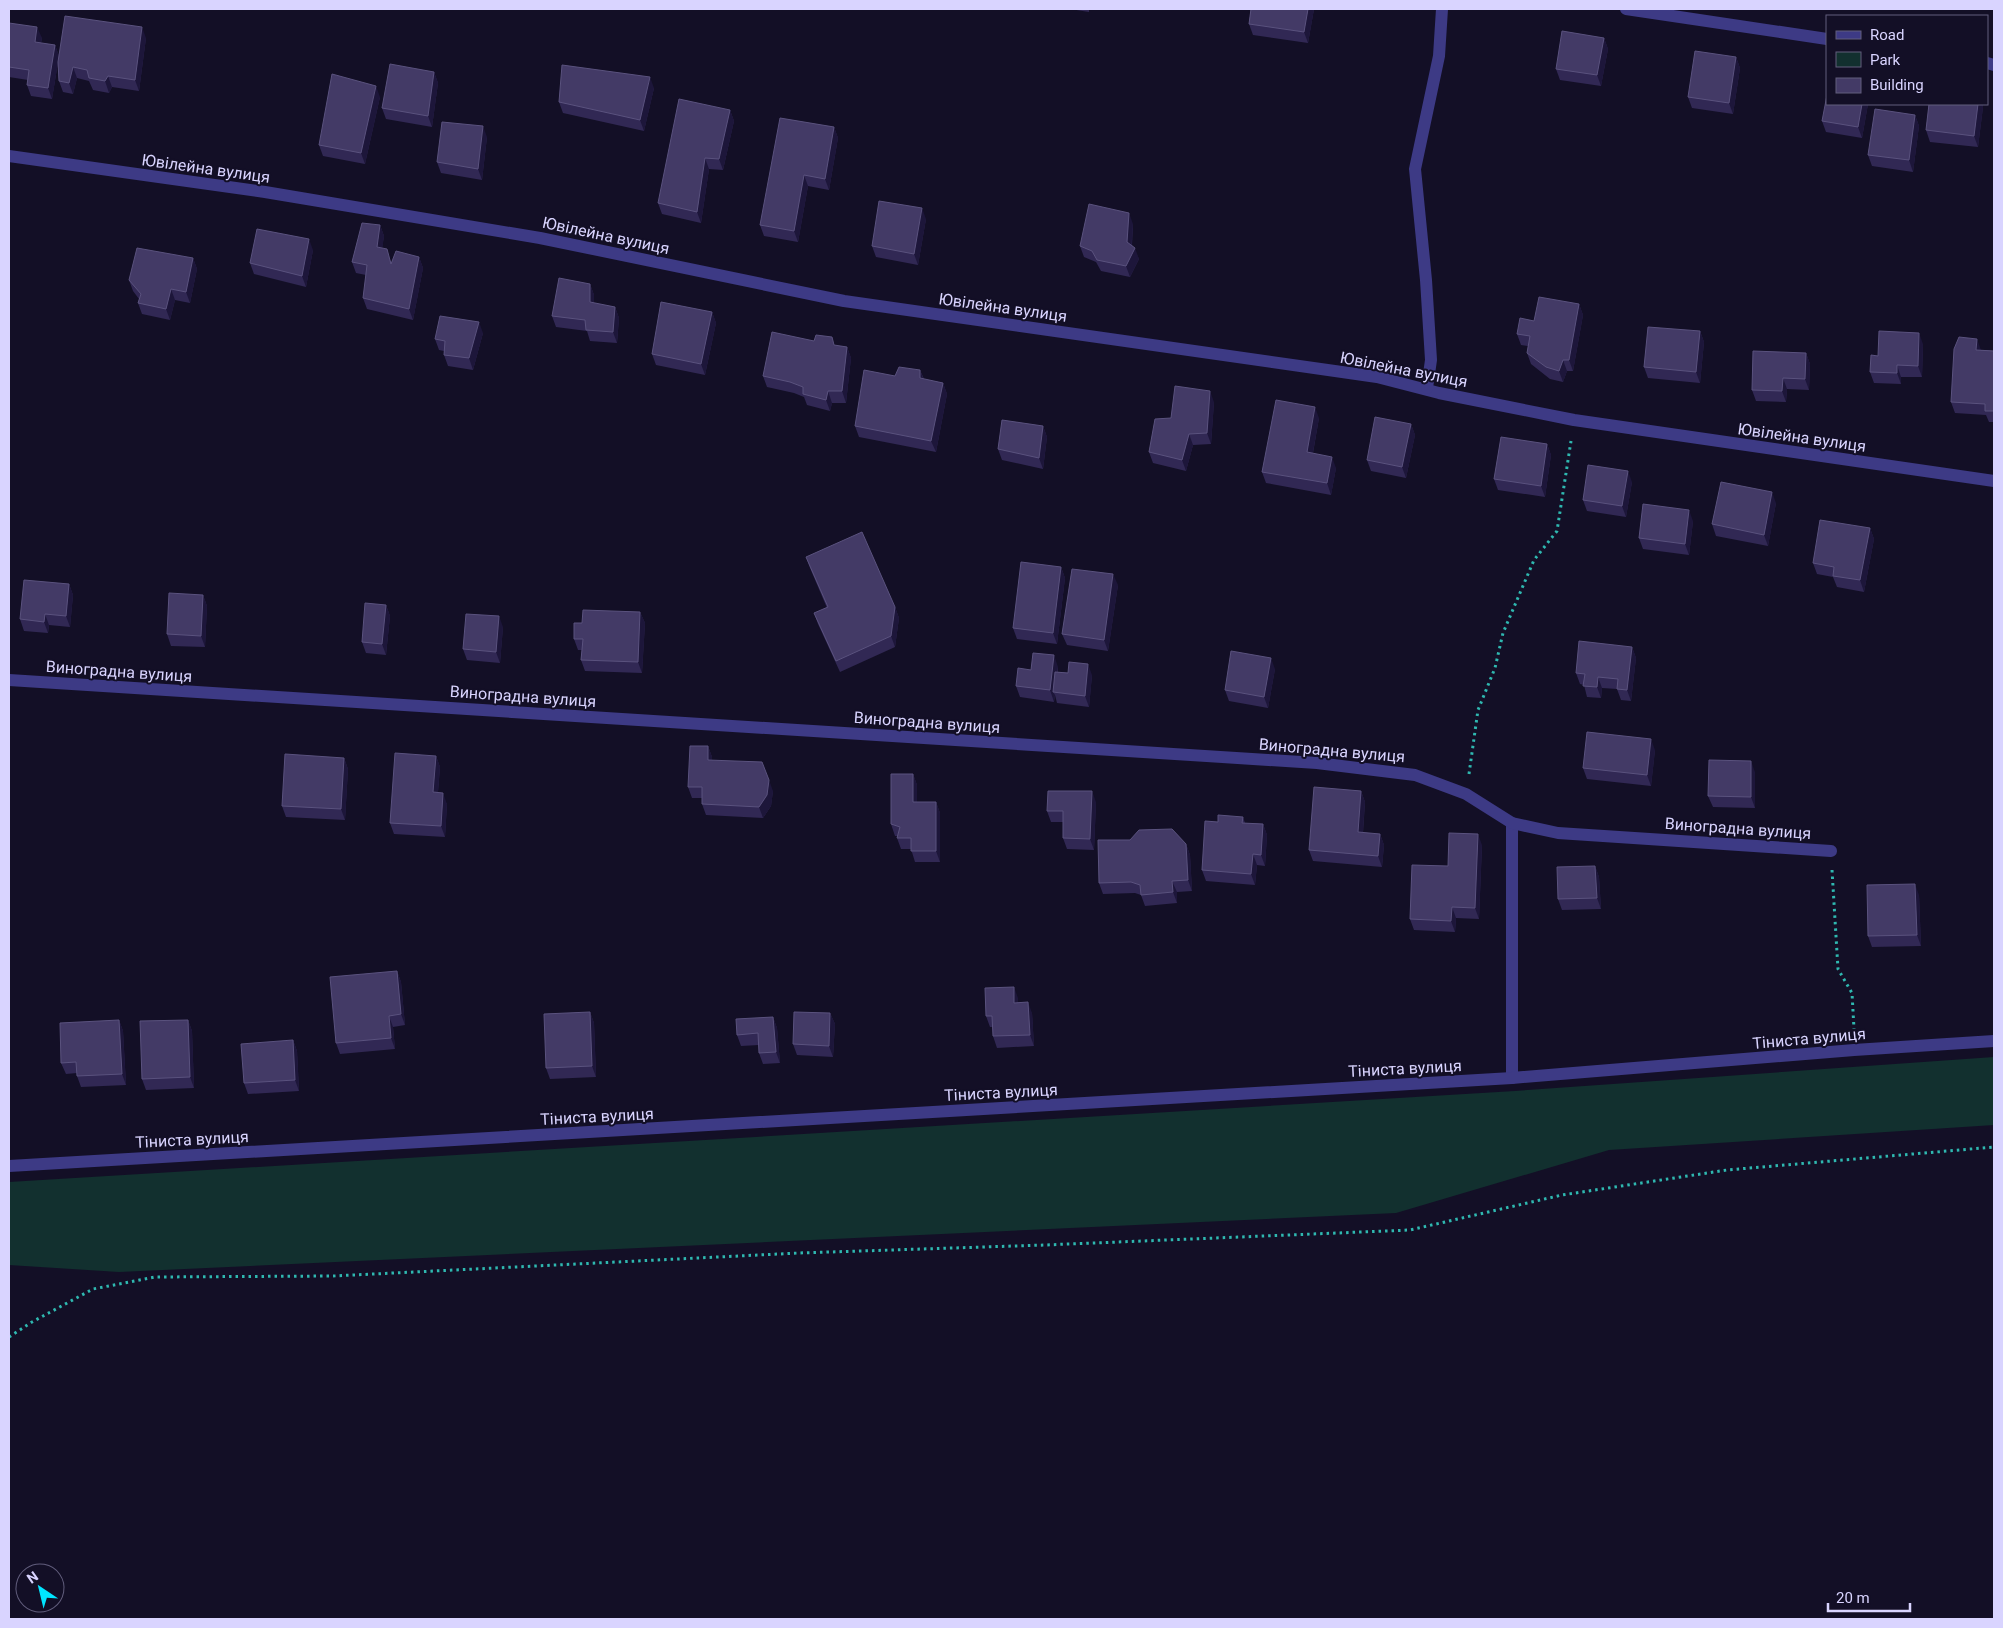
<svg xmlns="http://www.w3.org/2000/svg" width="2003" height="1628" font-family="Roboto,sans-serif">
<style>
.green{fill:#12302f}
.lines{fill:none;stroke-linecap:round;stroke-linejoin:round}
.path{stroke:#2fb8b0;stroke-width:3;stroke-dasharray:2.5 4;stroke-linecap:butt}
.lane{stroke:#3d3a85;stroke-width:12}
.street{stroke:#3d3a85;stroke-width:12}
.wall{fill:#312854}
.shaded-wall{fill:#1d163a}
.building{fill:#433a66;stroke:#5a527e}
.labels{text-anchor:middle;stroke-width:4;stroke-linejoin:round;paint-order:stroke}
.street-label{font-size:16px;fill:#d9d4ff;stroke:#130f26}
</style>
<rect width="100%" height="100%" fill="#130f26"/>
<path class="green" d="M1994,1057v68l-385,25 -213,63 -1277,59 -110,-7v-83l1506,-91z"/>
<g class="lines">
<g class="path">
<path d="M1469,774l9,-64 17,-42 8,-35 31,-73 23,-29 14,-90"/>
<path d="M1832,870l6,99 14,24 2,36"/>
<path d="M9,1337l23,-15 61,-33 62,-12 178,-1 466,-23 246,-8 365,-15 152,-35 165,-25 267,-23"/>
</g>
<path class="lane" d="M1512,823v255"/>
<g class="street">
<path d="M1626,9l201,30"/>
<path d="M1987,63l7,2"/>
<path d="M9,156l256,36 275,46 304,63 533,76 62,16 135,27 420,61"/>
<path d="M1427,388l4,-28 -5,-80 -11,-111 24,-113 3,-47"/>
<path d="M9,680l1308,83 98,12 51,19 46,29 46,10 273,18"/>
<path d="M9,1166l1503,-88 342,-28 140,-9"/>
</g>
</g>
<g class="wall">
<path d="M1070,9h19v3z"/>
<path d="M1251,9h63l-6,34 -55,-8 -4,-11z"/>
<path d="M9,23l33,15 -1,5 14,2 4,11 -7,43 -21,-3 -4,-11 1,-5 -19,-3z"/>
<path d="M146,38l-7,53 -27,-4 -3,6 -16,-3 -4,-9 -12,-3 -4,16 -10,-2 -4,-11 -1,-19z"/>
<path d="M1604,38l4,11 -7,37 -41,-6 -4,-11z"/>
<path d="M1736,57l4,11 -7,46 -41,-6 -4,-11z"/>
<path d="M434,72l4,11 -6,44 -46,-8 -4,-11z"/>
<path d="M654,88l-10,43 -81,-18 -4,-11z"/>
<path d="M380,97l-15,67 -42,-8 -4,-11z"/>
<path d="M1868,104l-6,34 -36,-6 -4,-11z"/>
<path d="M1929,104h53l1,3 -5,40 -48,-5 -4,-12z"/>
<path d="M730,110l4,11 -11,49 -14,-1 -8,54 -39,-9 -4,-11z"/>
<path d="M1915,115l4,11 -6,46 -41,-6 -4,-11z"/>
<path d="M834,127l4,11 -9,52 -21,-4 -10,56 -34,-6 -4,-11z"/>
<path d="M487,137l-5,43 -41,-7 -4,-11z"/>
<path d="M926,219l-8,46 -42,-8 -4,-11z"/>
<path d="M1133,224l-1,21 7,14 -9,18 -29,-6 -5,-9 -12,-5 -4,-11z"/>
<path d="M380,225l4,11 -2,12 10,15 27,-6 4,11 -10,52 -46,-11 -4,-11 3,-23 -10,-2 -4,-11z"/>
<path d="M313,250l-7,37 -52,-13 -4,-11z"/>
<path d="M193,258l4,11 -7,34 -15,-3 -5,20 -28,-6 -4,-11 1,-4 -6,-8 -4,-11z"/>
<path d="M590,284l4,11v8l21,4 4,11 -2,25 -27,-2 -3,-10 -31,-4 -4,-11z"/>
<path d="M1579,304l4,11 -10,56h-6l-4,11 -13,-3 -19,-15 -4,-11 1,-7 -7,-1 -4,-11 17,-13z"/>
<path d="M712,312l4,11 -11,52 -49,-10 -4,-11z"/>
<path d="M1700,331l4,11 -4,41 -52,-5 -4,-11z"/>
<path d="M483,333l-10,37 -25,-4 -4,-11v-4l-5,-1 -4,-11z"/>
<path d="M1923,344l-1,33h-21v7l-27,-1 -4,-11 8,-16z"/>
<path d="M835,346l12,1 4,11 -5,45h-14l-2,8 -23,-6 -3,-8 -10,-4 -27,-6 -4,-11z"/>
<path d="M1981,350l13,1v71h-5l-3,-7 -31,-2 -4,-11z"/>
<path d="M1806,353l4,11 -1,26 -22,-1 -1,13 -30,-1 -4,-11z"/>
<path d="M920,370l4,9 19,4 4,11 -11,58 -77,-15 -4,-11 40,-50z"/>
<path d="M1214,402l-3,42 -18,1 -7,26 -33,-8 -4,-11 22,-34z"/>
<path d="M1319,418l-6,35 23,15 -5,27 -65,-12 -4,-11z"/>
<path d="M1411,424l4,11 -9,43 -35,-7 -4,-11z"/>
<path d="M1043,426l4,11 -4,32 -41,-9 -4,-11z"/>
<path d="M1547,444l4,11 -6,42 -47,-7 -4,-11z"/>
<path d="M1632,482l-6,35 -39,-6 -4,-11z"/>
<path d="M1776,503l-8,43 -52,-10 -4,-12z"/>
<path d="M1693,521l-4,34 -46,-6 -4,-11z"/>
<path d="M1870,528l4,11 -10,53 -27,-5 -4,-10 -16,-3 -4,-11z"/>
<path d="M806,557l89,50 4,11 -4,29 -55,25 -22,-48 -4,-11 13,-5 -17,-40z"/>
<path d="M1061,567l4,11 -8,66 -40,-5 -4,-11z"/>
<path d="M69,584l4,11 -3,32 -21,-2 -1,8 -24,-2 -4,-12z"/>
<path d="M1118,585l-10,66 -41,-6 -5,-11z"/>
<path d="M203,595l4,11 -2,41 -34,-1 -4,-12z"/>
<path d="M386,605l4,11 -4,39 -20,-2 -4,-11z"/>
<path d="M640,612l5,11 -3,50 -57,-2 -4,-11 1,-10h-4l-4,-11 8,-16z"/>
<path d="M503,627l-3,36 -33,-3 -4,-11z"/>
<path d="M1632,647l4,11 -5,43 -10,-1 -4,-11 -15,-1 -1,10 -14,-1 -3,-12 -4,-1 -4,-11z"/>
<path d="M1058,667v5l34,3 -3,32 -32,-4 -2,-8 -1,7 -34,-5 -4,-11 15,-16z"/>
<path d="M1275,669l-7,39 -39,-7 -4,-11z"/>
<path d="M708,746l4,11v3l61,31 -2,15 -8,12 -57,-3 -4,-11v-6h-10l-4,-11z"/>
<path d="M1655,750l-4,36 -64,-7 -4,-11z"/>
<path d="M436,756l4,11 -2,25 9,12 -2,33 -51,-3 -4,-11z"/>
<path d="M344,758l4,11 -3,51 -59,-3 -4,-11z"/>
<path d="M1755,772v36l-42,-1 -5,-11z"/>
<path d="M913,774l4,11v17h19l4,11v49h-25l-4,-13h-10l-4,-11 1,-2h-3l-4,-12z"/>
<path d="M1361,791l4,11 -2,31 17,1 4,11 -2,22 -69,-6 -4,-11z"/>
<path d="M1096,802l-2,48 -27,-1 -4,-11v-16h-12l-4,-11z"/>
<path d="M1243,817l2,6 18,1 4,11 -2,31 -8,-1 -2,20 -49,-4 -4,-11 16,-48z"/>
<path d="M1186,844l4,11 2,36 -15,1v11l-32,3 -4,-11 -6,-2 -32,1 -4,-11z"/>
<path d="M1482,845l-3,74 -23,-1 -1,14 -41,-2 -4,-11 38,-53z"/>
<path d="M1595,866l4,11 2,32 -39,1 -4,-11z"/>
<path d="M1919,895l2,51 -49,1 -4,-11z"/>
<path d="M397,971l4,11 4,43 -12,2 2,22 -55,5 -4,-11z"/>
<path d="M1018,998v5l14,10 2,33 -37,2 -4,-12v-9h-3l-4,-11z"/>
<path d="M590,1012l4,11 2,54 -46,2 -4,-11z"/>
<path d="M830,1013l5,11 -2,33 -36,-2 -4,-11z"/>
<path d="M773,1017l4,11 3,35 -17,1 -4,-11v-8l-18,1 -4,-11z"/>
<path d="M119,1020l4,11 3,54 -45,2 -4,-11v-3l-11,1 -5,-11z"/>
<path d="M188,1020l4,11 2,57 -48,2 -4,-11z"/>
<path d="M293,1040l4,11 2,40 -51,3 -4,-11z"/>
</g>
<g class="shaded-wall">
<path d="M1308,9h6l-6,34 -4,-11z"/>
<path d="M37,27l5,11 -3,15 -4,-11z"/>
<path d="M142,27l4,11 -7,53 -4,-11z"/>
<path d="M1604,38l4,11 -7,37 -4,-11z"/>
<path d="M55,45l4,11 -7,43 -4,-11z"/>
<path d="M1736,57l4,11 -7,46 -4,-11z"/>
<path d="M73,67l4,11 -4,16 -4,-11z"/>
<path d="M434,72l4,11 -6,44 -4,-11z"/>
<path d="M108,76l4,11 -3,6 -4,-12z"/>
<path d="M650,77l4,11 -10,43 -4,-11z"/>
<path d="M376,86l4,11 -15,67 -4,-11z"/>
<path d="M1862,104h6l-6,34 -4,-11z"/>
<path d="M1978,104h4l1,3 -5,40 -4,-11z"/>
<path d="M730,110l4,11 -11,49 -4,-11z"/>
<path d="M1915,115l4,11 -6,46 -4,-12z"/>
<path d="M483,126l4,11 -5,43 -4,-11z"/>
<path d="M834,127l4,11 -9,52 -4,-11z"/>
<path d="M705,158l4,11 -8,54 -4,-11z"/>
<path d="M804,175l4,11 -10,56 -4,-11z"/>
<path d="M922,208l4,11 -8,46 -4,-11z"/>
<path d="M1129,213l4,11 -2,29 -4,-11z"/>
<path d="M380,225l4,11 -3,22 -4,-11z"/>
<path d="M309,239l4,11 -7,37 -4,-11z"/>
<path d="M1135,248l4,11 -9,18 -4,-11z"/>
<path d="M419,257l4,11 -10,52 -4,-11z"/>
<path d="M193,258l4,11 -7,34 -4,-11z"/>
<path d="M590,284l4,11v18l-4,-11z"/>
<path d="M171,289l4,11 -5,20 -4,-11z"/>
<path d="M1579,304l4,11 -10,56 -4,-11z"/>
<path d="M615,307l4,11 -2,25 -4,-11z"/>
<path d="M712,312l4,11 -11,52 -4,-11z"/>
<path d="M479,322l4,11 -10,37 -4,-12z"/>
<path d="M1700,331l4,11 -4,41 -4,-11z"/>
<path d="M1919,333l4,11 -1,33 -4,-11z"/>
<path d="M1977,339l4,11 -1,11 -4,-11z"/>
<path d="M847,347l4,11 -5,45 -4,-12z"/>
<path d="M1806,353l4,11 -1,26 -4,-11z"/>
<path d="M1563,360l4,11 -4,11 -4,-11z"/>
<path d="M1897,365l4,12v7l-4,-11z"/>
<path d="M920,370l4,11 -4,-3z"/>
<path d="M1783,378l4,11 -1,13 -4,-11z"/>
<path d="M943,383l4,11 -11,58 -5,-11z"/>
<path d="M828,391l4,12 -2,8 -4,-11z"/>
<path d="M1210,391l4,11 -3,42 -4,-11z"/>
<path d="M1315,407l4,11 -8,45 -4,-11z"/>
<path d="M1411,424l4,11 -9,43 -4,-11z"/>
<path d="M1043,426l4,11 -4,32 -4,-11z"/>
<path d="M1189,434l4,11 -7,26 -4,-11z"/>
<path d="M1547,444l4,11 -6,42 -4,-11z"/>
<path d="M1332,457l4,11 -5,27 -4,-12z"/>
<path d="M1628,471l4,11 -6,35 -4,-11z"/>
<path d="M1772,492l4,11 -8,43 -4,-11z"/>
<path d="M1689,510l4,11 -4,34 -4,-11z"/>
<path d="M1870,528l4,11 -10,53 -4,-12z"/>
<path d="M1061,567l4,11 -8,66 -4,-11z"/>
<path d="M1113,574l5,11 -10,66 -4,-11z"/>
<path d="M69,584l4,11 -3,32 -4,-11z"/>
<path d="M203,595l4,11 -2,41 -4,-11z"/>
<path d="M386,605l4,11 -4,39 -4,-11z"/>
<path d="M895,607l4,11 -4,29 -4,-11z"/>
<path d="M640,612l5,11 -3,50 -4,-11z"/>
<path d="M45,614l4,11 -1,8 -4,-11z"/>
<path d="M499,616l4,11 -3,36 -4,-11z"/>
<path d="M1632,647l4,11 -5,43 -4,-11z"/>
<path d="M1054,655l4,12 -3,26 -2,-1 2,3 -1,7 -4,-12z"/>
<path d="M1271,658l4,11 -7,39 -4,-11z"/>
<path d="M1088,664l4,11 -3,32 -4,-11z"/>
<path d="M1598,677l4,11 -1,10 -4,-11z"/>
<path d="M1651,739l4,11 -4,36 -4,-11z"/>
<path d="M708,746l4,11v14l-4,-11z"/>
<path d="M436,756l4,11 -3,36 -4,-11z"/>
<path d="M344,758l4,11 -3,51 -4,-11z"/>
<path d="M1751,761l4,11v36l-4,-11z"/>
<path d="M913,774l4,11v28l-4,-11z"/>
<path d="M769,780l4,11 -2,15 -8,12 -4,-11z"/>
<path d="M1092,791l4,11 -2,48 -4,-11z"/>
<path d="M1361,791l4,11 -3,41 -4,-11z"/>
<path d="M443,793l4,11 -2,33 -4,-11z"/>
<path d="M936,802l4,11v49l-4,-11z"/>
<path d="M1263,824l4,11 -2,31 -4,-11z"/>
<path d="M1380,834l4,11 -2,22 -4,-11z"/>
<path d="M1478,834l4,11 -3,74 -4,-11z"/>
<path d="M1186,844l4,11 2,36 -4,-11z"/>
<path d="M1253,854l4,11 -2,20 -4,-11z"/>
<path d="M1595,866l4,11 2,32 -4,-11z"/>
<path d="M1172,881l5,11v11l-4,-11z"/>
<path d="M1915,884l4,11 2,51 -4,-11z"/>
<path d="M1452,907l4,11 -1,14 -4,-11z"/>
<path d="M397,971l4,11 4,43 -4,-11z"/>
<path d="M1014,987l4,11v16l-4,-11z"/>
<path d="M1028,1002l4,11 2,33 -4,-11z"/>
<path d="M590,1012l4,11 2,54 -4,-11z"/>
<path d="M830,1013l5,11 -2,33 -4,-11z"/>
<path d="M389,1016l4,11 2,22 -4,-11z"/>
<path d="M773,1017l4,11 3,35 -4,-11z"/>
<path d="M119,1020l4,11 3,54 -4,-11z"/>
<path d="M188,1020l4,11 2,57 -4,-11z"/>
<path d="M293,1040l4,11 2,40 -4,-11z"/>
</g>
<g class="building">
<path d="M1251,9h57l-4,23 -55,-8z"/>
<path d="M65,16l77,11 -7,53 -27,-4 -3,5 -16,-3 -2,-8 -14,-3 -4,16 -10,-2 -1,-19z"/>
<path d="M9,23l28,4 -2,15 20,3 -7,43 -21,-3 2,-15 -20,-3z"/>
<path d="M1562,31l42,7 -7,37 -41,-6z"/>
<path d="M1695,51l41,6 -7,46 -41,-6z"/>
<path d="M390,64l44,8 -6,44 -46,-8z"/>
<path d="M562,65l88,12 -10,43 -81,-18z"/>
<path d="M332,74l44,12 -15,67 -42,-8z"/>
<path d="M1827,95v9h35l-4,23 -36,-6z"/>
<path d="M679,99l51,11 -11,49 -14,-1 -8,54 -39,-9z"/>
<path d="M1929,104h49l-4,32 -48,-6z"/>
<path d="M1875,109l40,6 -6,45 -41,-5z"/>
<path d="M780,118l54,9 -9,52 -21,-4 -10,56 -34,-6z"/>
<path d="M442,122l41,4 -5,43 -41,-7z"/>
<path d="M879,201l43,7 -8,46 -42,-8z"/>
<path d="M1089,204l40,9 -2,29 8,6 -9,18 -29,-6 -5,-9 -12,-5z"/>
<path d="M362,223l18,2 -3,22 10,2 4,15 5,-13 23,6 -10,52 -46,-11 4,-33 -15,-3z"/>
<path d="M257,229l52,10 -7,37 -52,-13z"/>
<path d="M137,248l56,10 -7,34 -15,-3 -5,20 -28,-6 3,-9 -12,-14z"/>
<path d="M559,278l31,6v18l25,5 -2,25 -27,-2 -1,-10 -33,-4z"/>
<path d="M1539,297l40,7 -10,56h-6l-4,11 -13,-4 -19,-14 3,-17 -13,-2 3,-16 14,3z"/>
<path d="M661,302l51,10 -11,52 -49,-10z"/>
<path d="M440,316l39,6 -10,36 -25,-3 1,-14 -10,-2z"/>
<path d="M1648,327l52,4 -4,41 -52,-5z"/>
<path d="M1879,331l40,2 -1,33 -21,-1v8l-27,-1 1,-17 7,1z"/>
<path d="M772,332l42,9 2,-6 16,2 2,8 13,2 -5,44h-14l-2,9 -23,-6v-7l-13,-5 -27,-6z"/>
<path d="M1959,337l18,2 -1,11 18,1v60h-9v-7l-34,-2 3,-53z"/>
<path d="M1753,351l53,2 -1,26 -22,-1 -1,13 -30,-1z"/>
<path d="M899,367l21,3v8l23,5 -12,58 -76,-15 9,-56 31,6z"/>
<path d="M1175,386l35,5 -3,42 -18,1 -7,26 -33,-8 6,-33 16,-1z"/>
<path d="M1276,400l39,7 -8,45 25,5 -5,26 -65,-11z"/>
<path d="M1375,417l36,7 -9,43 -35,-7z"/>
<path d="M1002,420l41,6 -4,32 -41,-9z"/>
<path d="M1501,437l46,7 -6,42 -47,-7z"/>
<path d="M1588,465l40,6 -6,35 -39,-6z"/>
<path d="M1721,482l51,10 -8,43 -52,-11z"/>
<path d="M1643,504l46,6 -4,34 -46,-6z"/>
<path d="M1820,520l50,8 -10,52 -27,-4 1,-9 -21,-4z"/>
<path d="M862,532l33,75 -4,29 -55,25 -22,-48 14,-6 -22,-50z"/>
<path d="M1021,562l40,5 -8,66 -40,-5z"/>
<path d="M1072,569l41,5 -9,66 -42,-6z"/>
<path d="M24,580l45,4 -3,32 -21,-2 -1,8 -24,-3z"/>
<path d="M169,593l34,2 -2,41 -34,-2z"/>
<path d="M365,603l21,2 -4,39 -20,-2z"/>
<path d="M583,610l57,2 -2,50 -57,-2 2,-21h-9v-16h8z"/>
<path d="M466,614l33,2 -3,36 -33,-3z"/>
<path d="M1579,641l53,6 -5,43 -10,-1 1,-10 -20,-2 -1,10 -14,-1 2,-12 -9,-1z"/>
<path d="M1231,651l40,7 -7,39 -39,-7z"/>
<path d="M1033,653l21,2 -4,35 -34,-4 2,-18 13,2z"/>
<path d="M1069,662l19,2 -3,32 -32,-4 2,-20 13,1z"/>
<path d="M1587,732l64,7 -4,36 -64,-7z"/>
<path d="M690,746h18v14l54,2 7,18 -2,15 -8,12 -57,-3v-17h-14z"/>
<path d="M395,753l41,3 -3,36 10,1 -2,33 -51,-3z"/>
<path d="M285,754l59,4 -3,51 -59,-3z"/>
<path d="M1709,760l42,1v36l-43,-1z"/>
<path d="M891,774h22v28h23v49h-25v-13h-14l3,-11 -9,-3z"/>
<path d="M1314,787l47,4 -3,41 22,2 -2,22 -69,-6z"/>
<path d="M1048,791h44l-2,48 -27,-1v-27h-16z"/>
<path d="M1218,815l25,2 -1,6 21,1 -2,31 -8,-1 -2,20 -49,-4 3,-49 13,1z"/>
<path d="M1172,829l14,15 2,36 -16,1 1,11 -32,3 -1,-10 -9,-3 -32,1 -1,-43h32l9,-10z"/>
<path d="M1449,833l29,1 -3,74 -23,-1 -1,14 -41,-2 2,-54 36,1z"/>
<path d="M1595,866l2,32 -39,1 -1,-32z"/>
<path d="M1915,884l2,51 -49,1 -1,-51z"/>
<path d="M397,971l4,43 -12,2 2,22 -55,5 -6,-66z"/>
<path d="M1014,987v16l14,-1 2,33 -37,1 -1,-20h-6l-1,-28z"/>
<path d="M590,1012l2,54 -46,2 -2,-54z"/>
<path d="M794,1012l36,1 -1,33 -36,-2z"/>
<path d="M773,1017l3,35 -17,1 -1,-20 -21,2 -1,-16z"/>
<path d="M119,1020l3,54 -45,2 -1,-14 -15,1 -1,-40z"/>
<path d="M188,1020l2,57 -48,2 -2,-58z"/>
<path d="M293,1040l2,40 -51,3 -3,-39z"/>
</g>
<g class="labels">
<g class="street-label">
<text transform="translate(206 168) rotate(8)" y="6">Ювілейна вулиця</text>
<text transform="translate(606 235) rotate(12)" y="6">Ювілейна вулиця</text>
<text transform="translate(1003 307) rotate(8)" y="6">Ювілейна вулиця</text>
<text transform="translate(1404 369) rotate(11)" y="6">Ювілейна вулиця</text>
<text transform="translate(1802 437) rotate(8)" y="6">Ювілейна вулиця</text>
<text transform="translate(119 671) rotate(4)" y="6">Виноградна вулиця</text>
<text transform="translate(523 696) rotate(4)" y="6">Виноградна вулиця</text>
<text transform="translate(927 722) rotate(4)" y="6">Виноградна вулиця</text>
<text transform="translate(1332 750) rotate(5)" y="6">Виноградна вулиця</text>
<text transform="translate(1738 828) rotate(4)" y="6">Виноградна вулиця</text>
<text transform="translate(1809 1038) rotate(-5)" y="6">Тіниста вулиця</text>
<text transform="translate(1405 1068) rotate(-3)" y="6">Тіниста вулиця</text>
<text transform="translate(1001 1092) rotate(-3)" y="6">Тіниста вулиця</text>
<text transform="translate(597 1116) rotate(-3)" y="6">Тіниста вулиця</text>
<text transform="translate(192 1139) rotate(-3)" y="6">Тіниста вулиця</text>
</g>
</g>
<rect width="2003" height="1628" fill="none" stroke="#d9d4ff" stroke-width="20"/>
<rect x="1826" y="15" width="162" height="90" fill="#130f26" stroke="#625e7d"/>
<rect x="1836" y="31" width="25" height="8" fill="#3d3a85" stroke="#625e7d"/>
<text x="1870" y="40" font-size="15" fill="#d9d4ff">Road</text>
<rect x="1836" y="52" width="25" height="15" fill="#12302f" stroke="#625e7d"/>
<text x="1870" y="65" font-size="15" fill="#d9d4ff">Park</text>
<rect x="1836" y="78" width="25" height="15" fill="#433a66" stroke="#625e7d"/>
<text x="1870" y="90" font-size="15" fill="#d9d4ff">Building</text>
<g transform="translate(40 1588) rotate(325)"><circle r="24" fill="#130f26" stroke="#625e7d"/>
<path d="M0-4L9 19L0 12L-9 19Z" fill="#00e5ff"/>
<text y="-8" font-size="14" font-weight="bold" text-anchor="middle" fill="#d9d4ff">N</text>
</g>
<path d="M1828 1603v8h82v-8" fill="none" stroke="#d9d4ff" stroke-width="2.5"/>
<text x="1836" y="1603" font-size="15" fill="#d9d4ff" stroke="#130f26" stroke-width="4" paint-order="stroke">20 m</text>
</svg>
